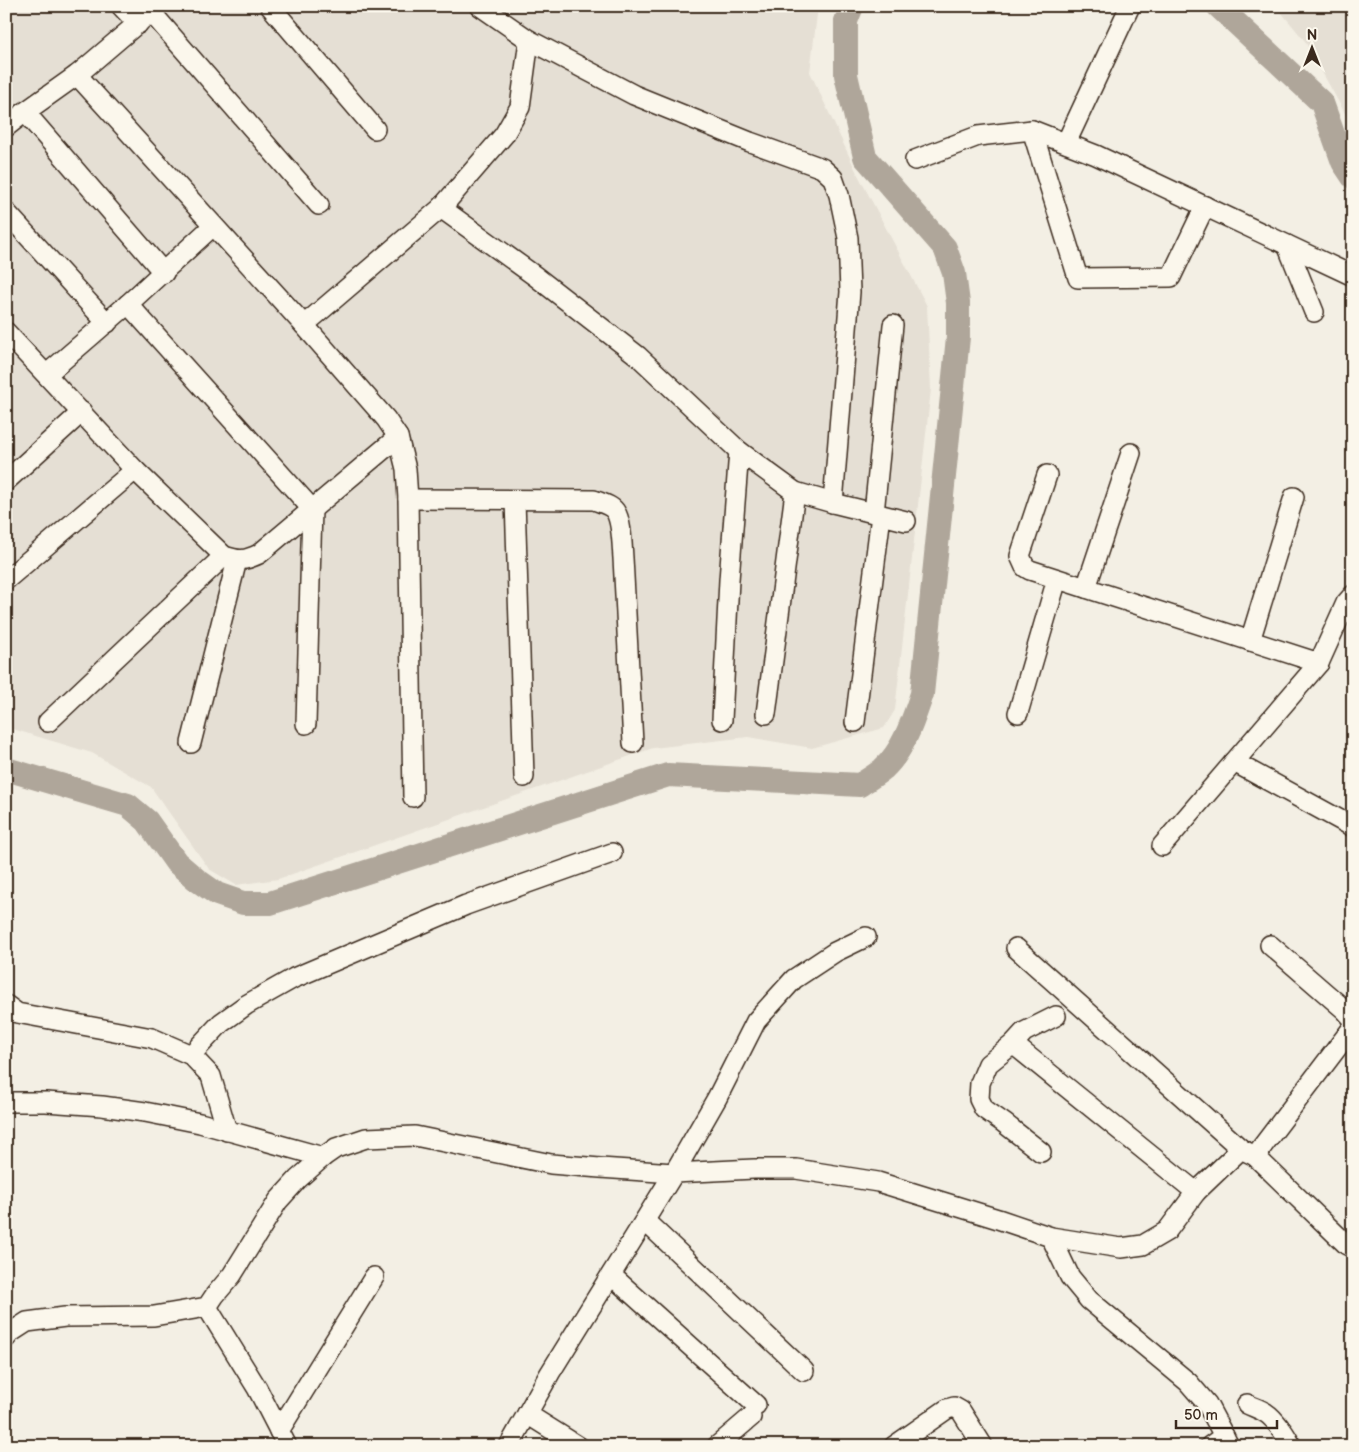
<svg xmlns="http://www.w3.org/2000/svg" width="1359" height="1452" font-family="'Balsamiq Sans',sans-serif">
<style>
.built{fill:#e5dfd4}
.lines{fill:none;stroke-linecap:round;stroke-linejoin:round}
.river{stroke:#afa69a;stroke-width:24}
.minor-casing{stroke:#3b2a1e;stroke-width:22}
.minor{stroke:#fbf7ec;stroke-width:19}
</style>
<rect width="100%" height="100%" fill="#f3efe4"/>
<filter id="ink" filterUnits="userSpaceOnUse"><feTurbulence type="fractalNoise" baseFrequency=".02" numOctaves="2"/><feDisplacementMap in="SourceGraphic" scale="10" xChannelSelector="R" yChannelSelector="G"/><feConvolveMatrix kernelMatrix="1 2 1 2 8 2 1 2 1" color-interpolation-filters="sRGB"/></filter>
<g filter="url(#ink)">
<g class="built">
<path d="M6,6h812l-8,66 47,101 70,133 4,83 -36,321 -11,18 -72,20 -64,-11 -95,11 -375,131 -42,6 -27,-16 -58,-82 -59,-34 -86,-26z"/>
<path d="M1276,6h77v122l-48,-87z"/>
</g>
<g class="lines">
<g class="river">
<path d="M1218,6l104,97 21,59 10,15"/>
<path d="M6,769l122,36 19,16 29,41 21,18 20,14 26,9h27l398,-128 192,10c7,-5 16,-10 23,-16 21,-19 30,-49 39,-75l36,-357v-34l-4,-30 -9,-25 -80,-91 -19,-82v-54l6,-15"/>
</g>
<g class="minor-casing">
<g id="minor">
<path d="M121,6l17,18"/>
<path d="M270,6l105,123"/>
<path d="M480,6l49,34 105,55 116,47 72,26 11,10 6,17 9,43 2,54 -17,211"/>
<path d="M151,12l168,193"/>
<path d="M77,75l227,250 82,94 12,18 8,32 2,30 5,298"/>
<path d="M25,112l139,161"/>
<path d="M6,127l19,-15 52,-37 81,-69"/>
<path d="M1032,130l46,148 93,-1 34,-71"/>
<path d="M1066,143l64,-137"/>
<path d="M915,160l63,-24 54,-6 64,25 257,121"/>
<path d="M441,208l63,-73 16,-28 9,-67"/>
<path d="M6,212l101,111"/>
<path d="M1287,245l27,67"/>
<path d="M128,304l184,205 -6,215"/>
<path d="M304,325l137,-117 94,68 103,80 101,95 56,41 38,11 73,18"/>
<path d="M6,332l129,138 89,86c16,5 20,5 35,-2l139,-117"/>
<path d="M47,374l81,-70 85,-78"/>
<path d="M1047,475l-27,81 5,11 5,3 289,93"/>
<path d="M6,481l76,-69"/>
<path d="M408,499l186,1c7,3 17,5 21,11 7,10 7,35 8,47l10,185"/>
<path d="M515,500l9,277"/>
<path d="M874,513l19,-188"/>
<path d="M6,580l129,-110"/>
<path d="M1086,588l45,-135"/>
<path d="M1250,641l44,-144"/>
<path d="M1018,713l39,-134"/>
<path d="M766,714l29,-222"/>
<path d="M722,720l7,-140 10,-129"/>
<path d="M48,722l176,-166"/>
<path d="M855,722l26,-207"/>
<path d="M191,743l46,-183"/>
<path d="M1234,762l119,65"/>
<path d="M1162,846l157,-183 27,-60 7,-8"/>
<path d="M1270,945l75,65 8,9"/>
<path d="M1016,948l225,201"/>
<path d="M6,1005l11,8 135,25 39,17 20,21 16,55"/>
<path d="M1056,1016l-32,16 -11,12 183,148"/>
<path d="M1013,1044l-25,20 -8,19 -1,16 5,10 20,14 37,29"/>
<path d="M191,1055l30,-32 25,-18 48,-27 172,-73 146,-52"/>
<path d="M6,1102h40l56,4 43,6 55,11 123,34"/>
<path d="M1255,1156l98,-129"/>
<path d="M645,1221l159,150"/>
<path d="M1051,1237l19,40 19,23 99,82 19,22 17,32"/>
<path d="M611,1275l145,130"/>
<path d="M207,1307l50,81 30,58"/>
<path d="M6,1338l4,-5 17,-11 38,-5 89,-1 53,-9 8,-12 17,-20 46,-74 20,-22 25,-22 13,-9 30,-10 49,-2 136,28 49,4 74,5 80,-4h42l82,13 120,37 53,18 70,11 22,-3 24,-14 29,-39 45,-43 14,7 92,89 6,3"/>
<path d="M1247,1404c6,3 13,5 19,9 8,5 22,24 25,33"/>
<path d="M527,1414l51,32"/>
<path d="M279,1431l95,-154"/>
<path d="M509,1446l41,-73 124,-200 43,-75 39,-77 38,-42 41,-27 31,-15"/>
<path d="M717,1446l34,-29"/>
<path d="M894,1446l53,-37 7,-2 7,4 22,35"/>
<path d="M1210,1446l14,-10 5,10"/>
</g>
</g>
<use href="#minor" class="minor"/>
</g>
</g>
<rect width="1359" height="1452" fill="none" stroke="#fbf7ec" stroke-width="25"/>
<rect x="12" y="12" width="1334" height="1427" fill="none" stroke="#3b2a1e" stroke-width="2" filter="url(#ink)"/>
<g transform="translate(1312 48)" stroke="#fbf7ec" stroke-width="4" paint-order="stroke">
<path d="M0-4L9 19L0 12L-9 19Z" fill="#3b2a1e"/>
<text y="-8" font-size="14" font-weight="bold" text-anchor="middle" fill="#3b2a1e">N</text>
</g>
<path d="M1176 1420v8h101v-8" fill="none" stroke="#3b2a1e" stroke-width="2.5"/>
<text x="1184" y="1420" font-size="15" fill="#3b2a1e" stroke="#fbf7ec" stroke-width="4" paint-order="stroke">50 m</text>
</svg>
